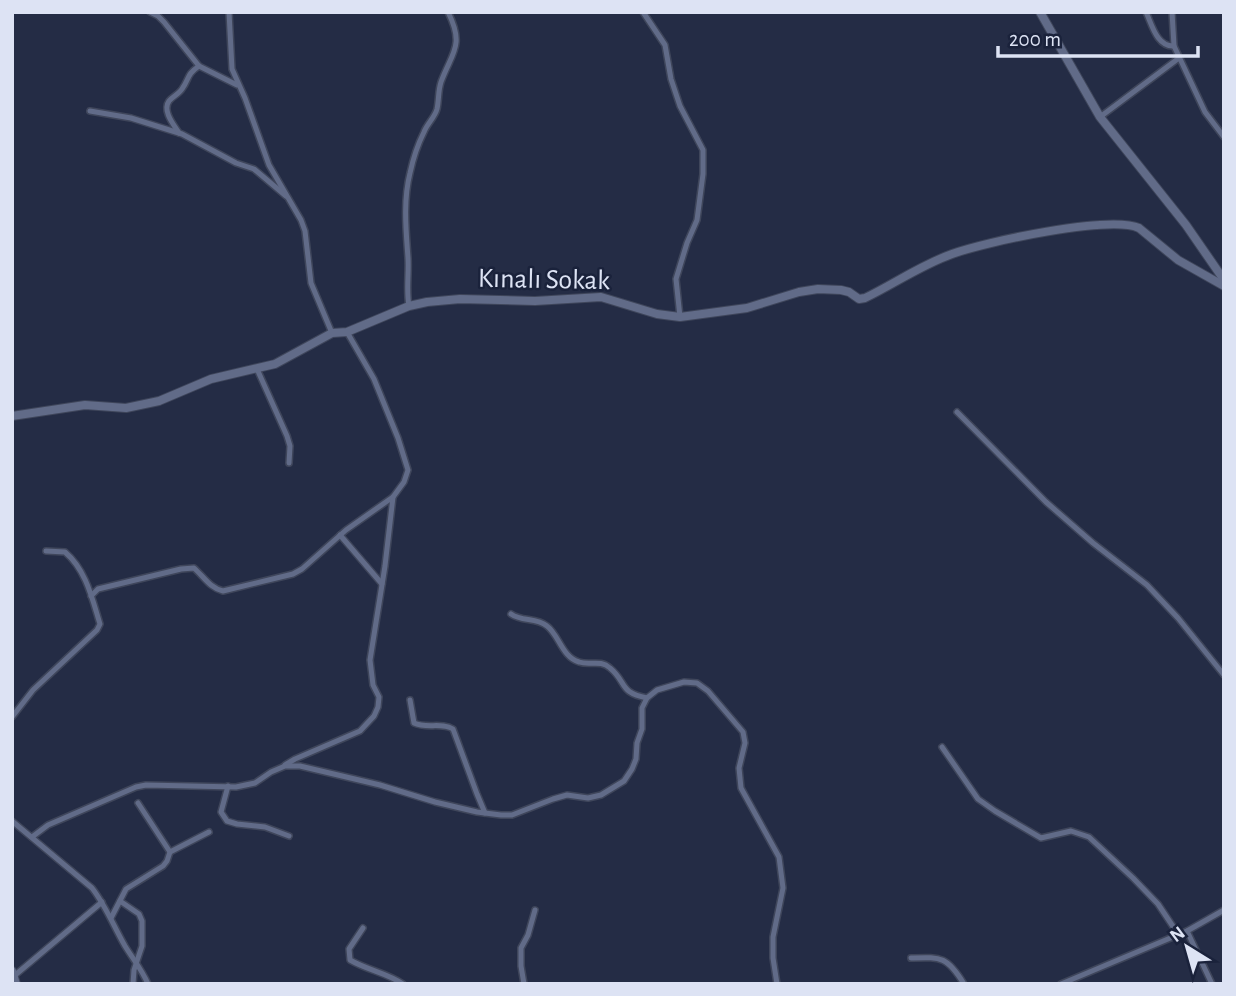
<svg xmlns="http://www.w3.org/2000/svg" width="1236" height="996" font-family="'Alegreya Sans',sans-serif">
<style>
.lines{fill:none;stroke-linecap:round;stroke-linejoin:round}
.street-casing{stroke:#3f465b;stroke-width:8}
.secondary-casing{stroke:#3f465b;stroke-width:10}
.street{stroke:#616b88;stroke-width:5}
.secondary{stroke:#616b88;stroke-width:8}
.labels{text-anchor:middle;stroke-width:5;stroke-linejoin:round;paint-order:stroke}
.street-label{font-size:28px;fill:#dde3f4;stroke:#1a223b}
</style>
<rect width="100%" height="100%" fill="#242c45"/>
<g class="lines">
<g class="street-casing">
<g id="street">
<path d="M150,12l8,4 6,6 35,44 38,19"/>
<path d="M229,12l3,57 13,29 24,67 32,55 4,11 6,52 21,50"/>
<path d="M643,12l22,33 6,34 9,27 23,44v24l-6,46 -10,23 -11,36 4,38"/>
<path d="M1146,12c6,13 11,35 28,34"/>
<path d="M1172,12l2,34 31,66 19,25"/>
<path d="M90,111l41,7 51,16 54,29 18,6 32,27"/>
<path d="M1100,117l79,-59"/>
<path d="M179,133c-5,-8 -17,-22 -10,-32 4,-5 10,-7 13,-12 8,-11 4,-14 17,-23"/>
<path d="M409,306c-3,-16 0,-31 -1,-48 -2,-28 -5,-57 2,-85 3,-14 8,-29 14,-41 3,-8 11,-15 13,-23 2,-9 1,-18 4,-27 11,-30 24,-36 7,-70"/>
<path d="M257,369l30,67 3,10 -1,17"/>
<path d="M957,412l89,90 47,41 54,42 31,33 46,57"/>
<path d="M340,535l42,49"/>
<path d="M91,596l7,-7 83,-20 13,-1c10,9 16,20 29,23l70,-17 9,-5 44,-39 47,-33 11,-15 4,-12 -10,-32 -24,-59 -27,-47"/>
<path d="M511,614c11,8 25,3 36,12 12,9 15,31 32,36 11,4 21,-3 31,6 17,14 9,25 37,30"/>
<path d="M410,700l4,23c12,6 28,-1 39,6l24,65 8,19"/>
<path d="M12,717l21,-27 64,-60 3,-6c-8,-26 -14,-54 -35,-72l-19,-1"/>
<path d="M942,747l36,52 17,12 46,27 30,-7 18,6 44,41 25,26 20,30"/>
<path d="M285,765l10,-6 65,-28 14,-15 4,-9 1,-10 -6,-12 -3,-25 15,-94 8,-69"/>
<path d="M228,786l-7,26 6,9 10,3 28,3 24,9"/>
<path d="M12,821l80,67c14,18 22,39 33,58 8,13 17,24 23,38"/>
<path d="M32,837l16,-12 88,-38 10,-2 90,2 19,-4 16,-11 14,-6h15l80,19 55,17 42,10 24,3h11l41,-16 14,-4 21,3 13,-3 23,-14 8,-12 4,-10 1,-16 5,-14v-21l5,-10 10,-8 27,-8 13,1 11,8 35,41 2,11 -6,25 2,20 38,69 4,31 -10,49v21l4,26"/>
<path d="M170,852l39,-20"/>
<path d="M120,901l19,13 3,7v25l-8,24 -1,14"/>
<path d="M111,918l15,-29 37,-23 4,-5 3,-9 -32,-49"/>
<path d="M363,928l-14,21 1,11c17,10 37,13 53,24"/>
<path d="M1187,931l25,53"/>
<path d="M911,958c30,-1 36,-2 53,26"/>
<path d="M14,976l88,-74"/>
<path d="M524,984l-3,-18v-18l7,-13 7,-25"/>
<path d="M1061,984l126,-53 37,-21"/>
</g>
</g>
<g class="secondary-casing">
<g id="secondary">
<path d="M1040,12l60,105 86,108 38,55"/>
<path d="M12,416l73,-11 41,3 33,-7 52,-22 64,-15 57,-31 15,-1 62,-26 18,-4 33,-3 75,2 66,-4 56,17 23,3 67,-9 52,-16 19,-3 23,1 8,2 10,7 6,-1c29,-14 56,-33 87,-44 32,-12 158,-39 187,-26l39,32 46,26"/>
<path d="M12,971l4,13"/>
</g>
</g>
<use href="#street" class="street"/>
<use href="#secondary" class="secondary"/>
</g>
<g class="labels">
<g class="street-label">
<text transform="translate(544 278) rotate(1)" y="10">Kınalı Sokak</text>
</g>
</g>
<rect width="1236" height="996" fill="none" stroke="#dde3f4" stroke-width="28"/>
<g transform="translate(1187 947) rotate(323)" stroke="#1a223b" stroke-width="5" paint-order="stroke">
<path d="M0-5L12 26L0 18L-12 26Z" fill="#dde3f4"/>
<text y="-10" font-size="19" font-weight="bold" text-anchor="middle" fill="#dde3f4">N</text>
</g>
<path d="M998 46v10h200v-10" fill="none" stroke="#dde3f4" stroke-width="3.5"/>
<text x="1009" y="46" font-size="21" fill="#dde3f4" stroke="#1a223b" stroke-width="5" paint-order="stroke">200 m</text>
</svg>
